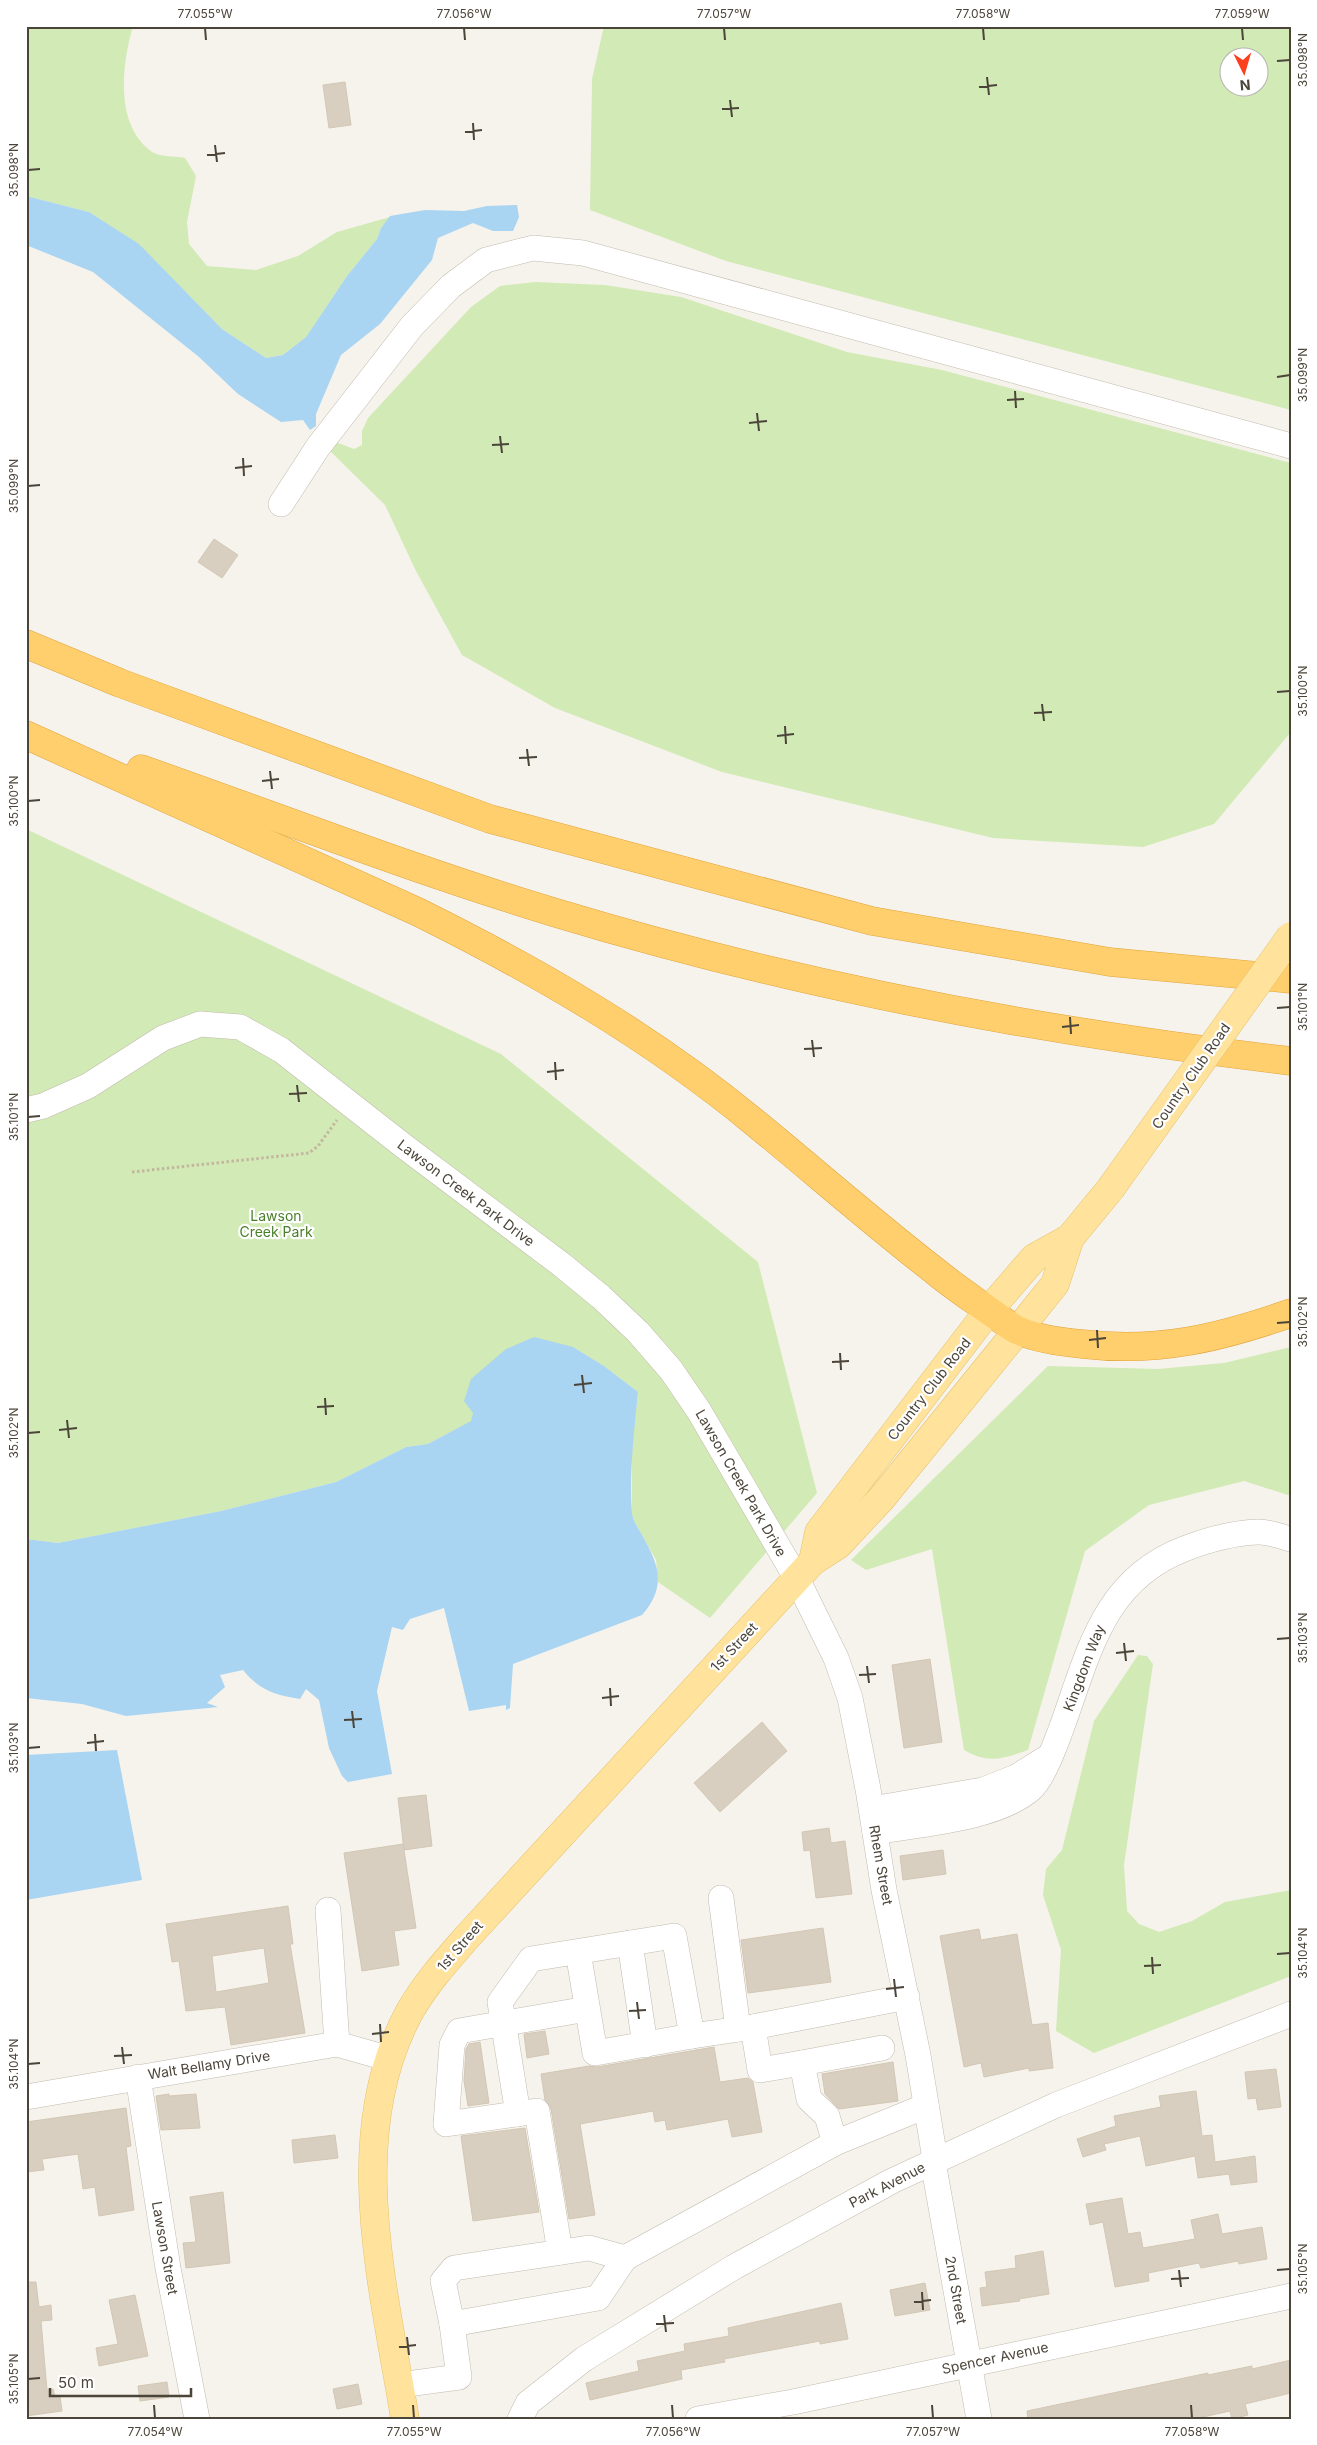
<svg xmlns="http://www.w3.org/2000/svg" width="1317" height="2445" font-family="Inter,sans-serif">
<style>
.green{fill:#d2eab5;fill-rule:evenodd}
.water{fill:#a9d4f2}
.building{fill:#d8cfc1;stroke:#d3c7b4;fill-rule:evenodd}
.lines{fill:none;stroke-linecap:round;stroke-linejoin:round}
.minor-casing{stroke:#c2bbae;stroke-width:26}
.major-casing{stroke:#e6c16a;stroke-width:29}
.highway-casing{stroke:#e0a43c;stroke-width:29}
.path{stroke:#c4b79f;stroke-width:3;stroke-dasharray:2.5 2.5;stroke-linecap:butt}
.minor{stroke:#fff;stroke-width:25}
.major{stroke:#ffe39c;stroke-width:28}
.highway{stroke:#ffcf6e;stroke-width:28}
.major-bridge-casing{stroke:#e6c16a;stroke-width:29;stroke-linecap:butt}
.major-bridge{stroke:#ffe39c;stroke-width:28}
.ticks{fill:none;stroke:#4b4439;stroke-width:2}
.labels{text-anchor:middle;stroke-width:4.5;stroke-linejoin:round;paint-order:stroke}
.street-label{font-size:14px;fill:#4b4439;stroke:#fff}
.park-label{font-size:14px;fill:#4a7f2a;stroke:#fff}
.neatline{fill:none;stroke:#4b4439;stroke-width:2}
.ticks-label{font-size:12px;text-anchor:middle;fill:#4b4439}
</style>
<rect width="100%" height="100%" fill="#f6f3ec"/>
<g class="green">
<path d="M26,26h107c-11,38 -19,99 19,126 7,5 24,4 33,6l11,18 -9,46 2,22 18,22 49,4 42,-14 39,-24 53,-15 -9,11 -4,11 -30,37 -41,61 -23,18 -17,3 -44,-29 -84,-85 -49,-32 -63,-16z"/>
<path d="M604,26h687v384l-565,-149 -136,-51 2,-131zM1230,58h30v30h-30z"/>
<path d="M535,282l70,3 76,12 166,55 95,18 349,93v269l-77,92 -71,23 -150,-9 -271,-66 -167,-64 -93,-53 -46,-84 -31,-66 -57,-56 5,-8 21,8 8,-4v-14l6,-13 103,-111 29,-21z"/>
<path d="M26,829l475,225 257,208 59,231 -107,125 -52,-36 -2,-22 -24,-43v-70l6,-55 -34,-26 -31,-19 -100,66 -1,8 -44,23 -22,3 -70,35 -115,29 -163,32 -32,-4z"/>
<path d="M1291,1347v149l-47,-15 -95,24 -64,46 -57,199c-26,9 -40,14 -64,0l-32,-201 -66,21 -15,-10 197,-194 110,3 66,-6z"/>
<path d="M1138,1655l9,1 6,8 -29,201 3,46 12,13 20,8 33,-11 33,-19 66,-12v86l-197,77 -38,-22 5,-81 -18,-55 3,-26 16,-19 32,-129z"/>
</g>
<g class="water">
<path d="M26,196l63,16 50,32 83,85 44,29 17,-3 23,-18 41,-61 30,-37 4,-11 9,-12 35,-6 39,1 23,-5 30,-1 2,12 -6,14h-20l-20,-8 -35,15 -6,22 -52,64 -39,31 -25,59v12l-6,4 -7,-10 -22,2 -43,-28 -39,-37 -106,-85 -67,-27z"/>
<path d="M534,1337l39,10 31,19 34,26c-4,40 -9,82 -6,122 1,7 7,15 10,21 17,30 25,51 0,80l-129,49 -3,44 -4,2v-5l-37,6 -25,-103 -34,11 -7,11 -11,-3 -15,64 15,83 -44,8 -6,-6 -13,-28 -10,-48 -13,-11 -6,10c-25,-4 -41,-9 -57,-29l-23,5 5,12 -18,16 11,4 -92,9 -44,-12 -56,-6v-159l32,4 163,-32 115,-29 70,-35 22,-3 43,-23 2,-8 -9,-12 7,-22 35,-30z"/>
<path d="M117,1750l25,130 -116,20v-145z"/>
</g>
<g class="building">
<path d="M345,82l6,43 -22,3 -6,-43z"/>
<path d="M214,539l24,16 -16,23 -24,-16z"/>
<path d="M930,1659l12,83 -38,6 -12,-83z"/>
<path d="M762,1722l25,29 -67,61 -26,-29z"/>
<path d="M426,1795l6,51 -28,4 -6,-52z"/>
<path d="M829,1828l2,15 14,-2 7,53 -36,4 -6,-48 -6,1 -2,-19z"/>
<path d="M403,1844l13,84 -22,3 5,34 -37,6 -18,-118z"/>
<path d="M943,1850l3,24 -43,6 -3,-24z"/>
<path d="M288,1906l5,38h-3l15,89 -74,12 -6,-38 -39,4 -7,-50 -7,1 -6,-38zM264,1948l5,35 -53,9 -4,-36z"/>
<path d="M823,1928l8,54 -83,11 -7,-53z"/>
<path d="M979,1929l2,11 36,-6 15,91 16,-2 5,45 -24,3v-3l-45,9 -3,-14 -17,4 -24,-131z"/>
<path d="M545,2031l4,23 -22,4 -3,-24z"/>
<path d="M480,2042l9,61 -21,3 -4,-25 2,-32 3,-5z"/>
<path d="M714,2047l6,35 28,-4 5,4 9,50 -30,5 -4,-18 -61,11 -2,-10 -10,2 -2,-11 -73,13 15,91 -26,4 -18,-110 -6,-9 -4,-26 48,-8 8,1z"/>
<path d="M893,2062l5,39 -59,8 -14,-15 -3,-20z"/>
<path d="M1276,2069l5,38 -23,3 -2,-12 -8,1 -3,-27z"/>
<path d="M1196,2091l6,45 10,-1 3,27 40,-6 2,26 -26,3 -2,-11 -31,4 -3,-22 -49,10 -6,-30 -36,8 2,6 -23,7 -6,-18 39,-13 -2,-10 47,-9 -2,-11z"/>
<path d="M169,2094v2l27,-2 4,34 -39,2 -5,-34z"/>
<path d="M126,2108l5,38 -5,1 8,63 -35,6 -4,-29 -12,2 -5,-35 -36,5 2,11 -18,2v-50z"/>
<path d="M525,2128l14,84 -66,9 -12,-85z"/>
<path d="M335,2135l3,23 -44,5 -2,-23z"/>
<path d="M223,2192l7,71 -44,5 -3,-25 13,-1 -6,-45z"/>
<path d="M1122,2198l6,36 12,-2 3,16 52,-9 -4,-19 27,-6 4,20 40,-7 5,32 -28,5 -1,-3 -37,7 -2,-5 -51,10 1,8 -34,6 -12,-65 -13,3 -4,-21z"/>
<path d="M1043,2251l6,43 -30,5 1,2 -38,5 -2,-18 7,-1 -2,-15 31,-4 -1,-12z"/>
<path d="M26,2282h10l3,25 12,-2 1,15 -11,1 6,69 6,-1 2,8 5,-1 2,15 -36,5z"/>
<path d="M925,2283l5,27 -35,6 -5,-26z"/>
<path d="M135,2295l13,61 -49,10 -3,-18 22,-4 -9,-44z"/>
<path d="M841,2303l7,36 -28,5v-3l-96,18 1,3 -44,8 1,9 -92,21 -4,-17 53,-12 -2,-10 48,-10 -1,-7 45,-8 -1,-8z"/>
<path d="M1291,2360v33l-46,11 3,11 -16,4 -2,-8 -36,8h-166l-1,-8 181,-38v2l44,-9v3z"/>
<path d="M167,2382l2,15 -29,4 -2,-15z"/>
<path d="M358,2384l4,20 -25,5 -4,-20z"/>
</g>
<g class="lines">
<g class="minor-casing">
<g id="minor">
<path d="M281,504l37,-57 94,-121 39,-40 35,-26 47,-12 50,5 708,193"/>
<path d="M26,1110l17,-4 45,-20 75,-48 37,-14 40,3 41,23 124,97 157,118 39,32 37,35 33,38 28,41 98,168 39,79 14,40 18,91 16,101 34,165 16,98 -1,9 46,257"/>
<path d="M872,1809l111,-19 33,-13 32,-20"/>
<path d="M875,1832c45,-8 122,-13 156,-43 12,-11 23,-41 29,-57 28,-75 41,-151 124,-183 23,-9 49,-16 73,-17 11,-1 24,5 34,7"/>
<path d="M721,1898l17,131"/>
<path d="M328,1910l9,134"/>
<path d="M630,1943l15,102"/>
<path d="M753,2027l7,43 42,-7"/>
<path d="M692,2036l61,-9 154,-30"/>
<path d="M138,2077l30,191 29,151"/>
<path d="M26,2097l311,-53 53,15"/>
<path d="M518,2114l-18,-112 31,-43 143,-23 18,100 -97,17 -17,-101"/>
<path d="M835,2143l-8,-27 -18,-17 -7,-36 80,-15"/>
<path d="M560,2252l-23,-141 -91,13 6,-79 7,-14 128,-22"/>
<path d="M452,2324l-9,-43 11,-13 135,-20 36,10"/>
<path d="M400,2385l59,-8 -7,-53 146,-26 27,-40 210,-115 91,-37"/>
<path d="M520,2419l8,-16 56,-44 150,-92 158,-86 164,-76 235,-91"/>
<path d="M698,2419l95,-17 498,-106"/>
</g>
</g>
<g class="major-casing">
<g id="major">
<path d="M813,1561l6,-29 170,-222 45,-52 36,-20 41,-50"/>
<path d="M405,2419c-21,-131 -63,-284 5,-408 16,-28 37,-51 58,-75l345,-375 25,-16 43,-46 137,-169 37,-46 15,-46"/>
</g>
</g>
<g class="highway-casing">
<g id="highway">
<path d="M26,644l94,39 370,136 382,102 238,41 181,17"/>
<path d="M26,735l392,177c119,59 233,125 336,210 60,49 119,101 181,149 18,15 38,28 57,42 8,5 17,13 25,17 19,9 44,12 65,14 76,9 137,-6 209,-31"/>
<path d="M141,769c137,48 273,101 412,143 241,73 488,120 738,149"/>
</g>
</g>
<path class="path" d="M132,1172l177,-19 9,-7 19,-26"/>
<use href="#minor" class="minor"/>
<use href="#major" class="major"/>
<use href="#highway" class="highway"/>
<g class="major-bridge-casing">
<path id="major-bridge" d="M1111,1188l180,-252"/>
</g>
<use href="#major-bridge" class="major-bridge"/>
</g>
<path class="ticks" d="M205,28l1,12M464,28l1,12M724,28l1,12M983,28l1,12M1242,28l1,12M1277,61l13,-1M987,77l2,18M979,87l18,-2M730,100l2,17M722,109l17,-1M473,123l1,17M465,132l17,-2M215,145l2,17M207,155l18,-2M28,170l12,-1M1277,377l13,-2M1015,391l1,17M1007,400l17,-1M757,413l2,18M749,423l18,-2M500,436l2,17M492,445l17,-1M243,458l1,18M235,468l17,-2M28,486l12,-1M1277,692l13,-1M1042,704l2,17M1034,713l18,-1M785,726l1,18M777,736l17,-2M527,749l2,17M519,758l18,-1M270,771l2,18M262,781l17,-2M28,801l12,-1M1277,1008l13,-1M1070,1017l1,17M1062,1027l17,-2M812,1040l2,17M804,1049l18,-1M555,1062l1,18M547,1072l17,-2M297,1085l2,17M289,1094l18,-1M28,1117l12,-1M1277,1323l13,-1M1097,1330l1,18M1089,1340l17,-2M840,1353l1,17M832,1362l17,-1M582,1375l2,18M574,1385l18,-2M325,1398l1,17M317,1407l17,-1M67,1420l2,18M59,1430l18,-2M28,1433l12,-1M1277,1639l13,-1M1124,1643l2,18M1116,1653l18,-2M867,1666l2,17M859,1675l17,-1M610,1688l1,18M602,1698l17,-2M352,1711l2,17M344,1720l18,-1M95,1734l1,17M87,1743l17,-2M28,1748l12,-1M1277,1954l13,-1M1152,1957l1,17M1144,1966l17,-1M894,1979l2,18M886,1989l18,-2M637,2002l2,17M629,2011l17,-1M380,2024l1,18M372,2034l17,-2M122,2047l2,17M114,2056l18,-1M28,2064l12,-1M1179,2270l2,17M1277,2270l13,-1M1171,2279l18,-1M922,2292l1,18M914,2302l17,-2M664,2315l2,17M656,2324l18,-1M407,2337l2,18M399,2347l17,-2M28,2379l12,-1M154,2405l1,13M413,2405l1,13M672,2405l1,13M932,2405l1,13M1191,2405l1,13"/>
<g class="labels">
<g class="street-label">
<text transform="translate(1191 1076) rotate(-55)" y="5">Country Club Road</text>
<text transform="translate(466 1193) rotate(37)" y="5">Lawson Creek Park Drive</text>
<text transform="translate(929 1389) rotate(-52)" y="5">Country Club Road</text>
<text transform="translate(741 1483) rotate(60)" y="5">Lawson Creek Park Drive</text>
<text transform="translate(734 1647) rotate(-47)" y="5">1st Street</text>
<text transform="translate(1084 1668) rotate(-69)" y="5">Kingdom Way</text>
<text transform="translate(881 1865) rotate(80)" y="5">Rhem Street</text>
<text transform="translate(460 1946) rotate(-49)" y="5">1st Street</text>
<text transform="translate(209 2065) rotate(-9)" y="5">Walt Bellamy Drive</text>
<text transform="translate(887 2185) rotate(-27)" y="5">Park Avenue</text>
<text transform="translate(165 2248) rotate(80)" y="5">Lawson Street</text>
<text transform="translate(956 2290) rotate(80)" y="5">2nd Street</text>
<text transform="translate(995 2358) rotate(-12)" y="5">Spencer Avenue</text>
</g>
<g class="park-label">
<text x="276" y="1221">Lawson<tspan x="276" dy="16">Creek Park</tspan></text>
</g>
</g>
<rect width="1317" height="2445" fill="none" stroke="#ffffff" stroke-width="55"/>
<g transform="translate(1244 72) rotate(175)"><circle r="24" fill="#ffffff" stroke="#b7b4b0"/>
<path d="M0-4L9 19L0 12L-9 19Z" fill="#fc3f1d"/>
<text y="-8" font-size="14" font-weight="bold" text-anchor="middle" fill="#4b4439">N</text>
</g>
<path d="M50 2388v8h141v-8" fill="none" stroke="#4b4439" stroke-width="2.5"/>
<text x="58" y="2388" font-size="15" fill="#4b4439" stroke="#ffffff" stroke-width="4" paint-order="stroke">50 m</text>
<rect x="28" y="28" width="1262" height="2390" class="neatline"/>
<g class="ticks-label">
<text x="205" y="18">77.055°W</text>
<text x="464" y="18">77.056°W</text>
<text x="724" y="18">77.057°W</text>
<text x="983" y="18">77.058°W</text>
<text x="1242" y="18">77.059°W</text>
<text transform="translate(1303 60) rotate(-90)" y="4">35.098°N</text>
<text transform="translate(14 170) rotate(-90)" y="4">35.098°N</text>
<text transform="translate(1303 375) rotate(-90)" y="4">35.099°N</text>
<text transform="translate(14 486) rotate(-90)" y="4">35.099°N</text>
<text transform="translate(1303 691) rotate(-90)" y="4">35.100°N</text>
<text transform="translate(14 801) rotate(-90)" y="4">35.100°N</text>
<text transform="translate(1303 1007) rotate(-90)" y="4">35.101°N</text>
<text transform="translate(14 1117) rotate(-90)" y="4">35.101°N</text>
<text transform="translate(1303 1322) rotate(-90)" y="4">35.102°N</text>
<text transform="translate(14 1433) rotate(-90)" y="4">35.102°N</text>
<text transform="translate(1303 1638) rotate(-90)" y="4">35.103°N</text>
<text transform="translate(14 1748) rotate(-90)" y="4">35.103°N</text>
<text transform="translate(1303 1953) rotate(-90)" y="4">35.104°N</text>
<text transform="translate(14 2064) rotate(-90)" y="4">35.104°N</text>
<text transform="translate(1303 2269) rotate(-90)" y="4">35.105°N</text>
<text transform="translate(14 2379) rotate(-90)" y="4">35.105°N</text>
<text x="155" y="2436">77.054°W</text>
<text x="414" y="2436">77.055°W</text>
<text x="673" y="2436">77.056°W</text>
<text x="933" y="2436">77.057°W</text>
<text x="1192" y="2436">77.058°W</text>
</g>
</svg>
